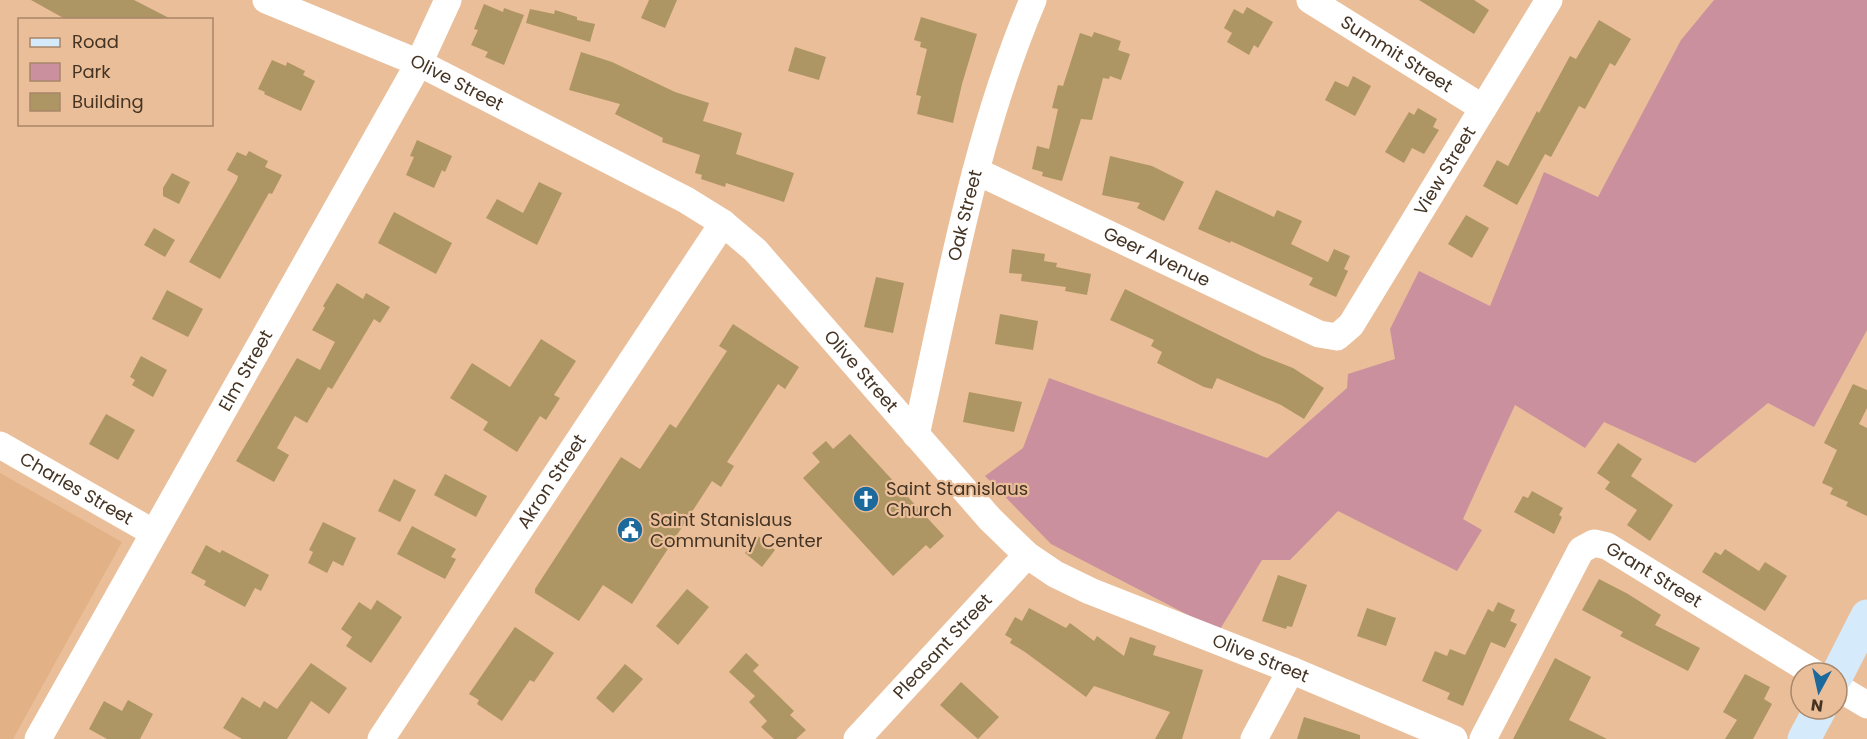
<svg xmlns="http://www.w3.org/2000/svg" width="1867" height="739" font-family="Poppins,sans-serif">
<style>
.built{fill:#e2b185}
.green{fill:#ca909e}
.building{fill:#ae9564}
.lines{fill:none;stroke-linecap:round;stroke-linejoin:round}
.street{stroke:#fff;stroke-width:27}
.secondary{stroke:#d5eafa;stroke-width:33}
.labels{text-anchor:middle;stroke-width:4.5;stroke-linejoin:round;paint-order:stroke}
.street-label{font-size:18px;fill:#453424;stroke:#eabe98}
.poi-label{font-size:18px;fill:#453424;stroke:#eabe98;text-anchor:start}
</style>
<rect width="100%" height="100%" fill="#eabe98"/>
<path class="built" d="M0,473l122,69 -109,197h-13z"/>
<path class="green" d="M1714,0h153v330l-53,97 -46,-24 -73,60 -91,-41 -19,26 -70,-43 -52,114 19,11 -25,41 -119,-60 -48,49h-28l-43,71 -168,-87 -66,-68 38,-28 26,-70 218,80 80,-70 1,-14 47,-15 -5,-30 29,-58 71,35 54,-134 54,25 83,-157z"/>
<g class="building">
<path d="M31,0h103l39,20h-106z"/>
<path d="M649,0h28l-12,28 -24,-10z"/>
<path d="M1419,0h55l15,10 -15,24z"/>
<path d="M484,4l19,8 1,-4 20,7 -20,50 -19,-8 3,-5 -17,-7 7,-15 -4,-1z"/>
<path d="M1247,7l26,15 -15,26 -4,-3 -5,10 -22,-13 5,-9 -8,-5 10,-19 9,5z"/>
<path d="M530,9l24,5 1,-4 22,7v3l18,4 -5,18 -64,-19z"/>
<path d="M921,17l56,17 -15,50 -9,39 -36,-9 4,-18 -5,-1 11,-46 -7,-2 1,-5 -7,-2z"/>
<path d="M1599,20l32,19 -16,27 -5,-3 -25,46 -6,-3 -28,51 -6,-3 -28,51 -34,-19 14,-26 11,6 29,-55 2,2 31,-57 6,3z"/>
<path d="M1094,32l27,9 -3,9 12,4 -9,26 -11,-4 -1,3 -6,-1 -11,42 -11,-1 -19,62 -20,-5 1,-4 -11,-3 5,-23 12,3 9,-40 -6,-1 6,-23 5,1 17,-53 12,4z"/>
<path d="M795,47l31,10 -7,23 -31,-9z"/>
<path d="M581,52l31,10 63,30 34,11 -6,18 39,12 -6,21 58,19 -10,29 -58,-19 -1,4 -24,-8 1,-4 -7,-2 5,-18 -38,-13 1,-4 -48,-24 5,-10 -51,-14z"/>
<path d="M272,60l14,6 1,-4 18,9 -2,4 12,6 -14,30 -37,-17 1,-2 -7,-3z"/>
<path d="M1353,76l18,10 -16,30 -30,-16 10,-19 13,6z"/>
<path d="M1418,108l19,11 -4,8 6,3 -15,24 -12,-6 -8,15 -19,-11 24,-40 5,3z"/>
<path d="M417,140l35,16 -7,16 -3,-2 -8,18 -28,-13 8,-18 -4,-1z"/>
<path d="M249,151l19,10 -3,6 17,8 -10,19 -3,-1 -49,86 -31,-17 48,-82 1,-4 -11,-6 10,-18 9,4z"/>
<path d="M1110,156l42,10 32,16 -20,39 -27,-13 3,-5 -38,-8z"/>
<path d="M172,173l18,9 -11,22 -16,-8v-8z"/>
<path d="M539,182l23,11 -25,52 -51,-27 11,-19 26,14z"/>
<path d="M1216,190l58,27 3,-7 25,11 -11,23 37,18 6,-13 16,7 -6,13 4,2 -12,26 -27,-12 4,-7 -82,-37 -1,2 -32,-14z"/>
<path d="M394,212l58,31 -16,31 -58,-31z"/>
<path d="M1466,215l23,13 -17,30 -24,-14z"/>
<path d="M154,228l21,12 -10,17 -21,-12z"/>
<path d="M1012,249l33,5 -1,7 13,2 -1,4 35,7 -4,21 -22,-4 1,-4 -45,-6 1,-7 -13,-1z"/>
<path d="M876,277l28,6 -11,50 -29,-6z"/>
<path d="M337,283l26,16 3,-6 24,14 -10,16 -6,-4 -42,70 -4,-2 -21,36 -12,-7 -18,32 12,7 -15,27 -38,-21 61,-103 23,12 15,-28 -23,-12 13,-22 -2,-2z"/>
<path d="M1125,289l137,67 31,12 31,20 -20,31 -23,-14 -64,-27 -5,11 -8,-2 -47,-24 5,-11 -11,-6 3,-6 -44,-20z"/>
<path d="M167,290l36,19 -15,28 -36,-18z"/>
<path d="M1000,314l38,7 -5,29 -38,-6z"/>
<path d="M733,324l66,43 -14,22 -7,-5 -51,78 7,4 -13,21 -9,-6 -80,123 -29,-19 -24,36 -44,-28v-4l86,-132 19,12 30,-45 6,4 51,-77 -8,-5z"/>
<path d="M541,339l35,22 -22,34 6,3 -14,22 -6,-4 -23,36 -34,-22 5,-8 -38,-24 22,-35 38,24z"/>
<path d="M141,356l26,14 -14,27 -21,-12 3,-5 -5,-3z"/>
<path d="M1853,384l14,6v18l-8,16 8,4v88l-21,-10 2,-4 -18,-8 3,-6 -11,-5 15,-33 -13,-7z"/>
<path d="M969,392l53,10 -8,30 -51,-10z"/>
<path d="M106,414l29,16 -17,30 -29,-16z"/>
<path d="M850,434l94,102 -14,13 -4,-4 -33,31 -90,-98 17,-16 -8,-9 14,-12 7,8z"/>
<path d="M1618,443l24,16 -11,17 42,29 -23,36 -23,-16 10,-15 -32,-21 5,-7 -13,-9z"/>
<path d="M445,474l42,22 -11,21 -42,-22z"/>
<path d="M394,479l22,11 -16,32 -22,-11z"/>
<path d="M1532,491l31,17 -4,7 3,2 -8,17 -40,-22 9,-16 5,2z"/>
<path d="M323,522l33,16 -13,28 -10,-5 -6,12 -19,-10 5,-11 -4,-2z"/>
<path d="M412,526l44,23 -5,8 5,2 -11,20 -48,-25z"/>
<path d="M758,536l17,14 -13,17 -17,-14z"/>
<path d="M206,545l14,8 2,-3 47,25 -8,16 -6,-3 -10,19 -41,-22 2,-4 -15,-8z"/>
<path d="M1725,549l34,22 6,-9 22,14 -22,35 -63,-39 13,-20 6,3z"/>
<path d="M1278,575l29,10 -15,42 -5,-1 -1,3 -24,-8z"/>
<path d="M1599,579l29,15 33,21 -6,10 45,23 -12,23 -68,-35 3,-4 -41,-22z"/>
<path d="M687,589l22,18 -31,38 -22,-19z"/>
<path d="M377,600l25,17 -31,46 -25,-17 6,-9 -11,-8 18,-27 12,8z"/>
<path d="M1498,602l17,8 -5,11 7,3 -12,24 -14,-6 -28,64 -16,-7 3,-6 -28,-12 13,-30 12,5 3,-7 15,6 23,-46 5,3z"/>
<path d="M1029,608l37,20 4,-5 24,18 3,-5 27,20 6,-19 26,9 -3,9 50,15 -21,69h-27l15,-27 -76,-26 -8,11 -61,-45 -15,-9 2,-4 -7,-4 10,-18 7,4z"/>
<path d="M1367,608l29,10 -10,28 -29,-10z"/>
<path d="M515,627l39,26 -20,29 -4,-2 -28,41 -25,-17 2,-4 -10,-6z"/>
<path d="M746,653l13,12 -6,6 41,40 -4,4 16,15 -10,9h-22l-13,-12 6,-6 -18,-19 6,-6 -26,-24z"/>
<path d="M1555,658l36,19 -22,43 38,19h-94z"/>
<path d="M311,663l36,25 -18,26 -18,-13 -24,38h-45l-19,-11 19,-31 18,11 4,-7 13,8z"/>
<path d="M625,664l18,15 -30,34 -17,-15z"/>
<path d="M1745,674l25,13 -6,12 8,5 -19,35h-28l12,-19 -14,-8z"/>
<path d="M961,682l38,35 -21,22 -38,-34z"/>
<path d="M128,700l25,14 -13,25h-33l-18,-10 15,-28 18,10z"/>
<path d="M1304,717l56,18v4h-63z"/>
</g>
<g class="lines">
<g class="street">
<path id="s1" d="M266,0l153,63 267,137 37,23 32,27 235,269 37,36 28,19 35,17 201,79 163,69"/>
<path id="s2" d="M1310,0l173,108"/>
<path id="s3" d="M976,171l343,163 18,3 14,-12 198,-325"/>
<path id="s4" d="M916,435c33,-146 58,-296 117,-435"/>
<path id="s5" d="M0,445l154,88"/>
<path d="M1837,687l30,18"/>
<path id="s6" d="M38,739l381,-676 29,-63"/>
<path id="s7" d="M381,739l342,-516"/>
<path id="s8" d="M857,739l170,-184"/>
<path d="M1254,739l37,-69"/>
<path id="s9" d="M1483,739l98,-189 13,-7 13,3 207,127"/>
</g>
<g class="secondary">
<path d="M1837,675l30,-59"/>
<path d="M1804,739l16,-30"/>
</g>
</g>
<defs>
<g id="church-disc" transform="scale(1.35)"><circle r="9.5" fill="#1c699c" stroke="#eabe98"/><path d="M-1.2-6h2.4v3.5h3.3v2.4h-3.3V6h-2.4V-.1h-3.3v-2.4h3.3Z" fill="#fff"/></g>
<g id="civic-disc" transform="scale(1.35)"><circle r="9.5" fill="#1c699c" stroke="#eabe98"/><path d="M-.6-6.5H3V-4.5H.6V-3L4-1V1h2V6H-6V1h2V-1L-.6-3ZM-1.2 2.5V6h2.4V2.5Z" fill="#fff"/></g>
</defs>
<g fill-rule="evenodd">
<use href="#church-disc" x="866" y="499"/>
<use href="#civic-disc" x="630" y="530"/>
</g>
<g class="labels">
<g class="street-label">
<text dy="6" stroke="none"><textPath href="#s2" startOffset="102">Summit Street</textPath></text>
<text dy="6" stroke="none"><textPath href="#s1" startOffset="208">Olive Street</textPath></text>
<text dy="6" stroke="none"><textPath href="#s3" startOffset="597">View Street</textPath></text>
<text dy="6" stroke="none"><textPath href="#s4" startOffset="225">Oak Street</textPath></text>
<text dy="6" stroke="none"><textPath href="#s3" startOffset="200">Geer Avenue</textPath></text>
<text dy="6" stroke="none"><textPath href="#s6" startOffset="423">Elm Street</textPath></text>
<text dy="6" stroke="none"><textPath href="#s1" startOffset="712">Olive Street</textPath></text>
<text dy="6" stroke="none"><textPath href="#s7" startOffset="309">Akron Street</textPath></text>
<text dy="6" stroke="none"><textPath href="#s5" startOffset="88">Charles Street</textPath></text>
<text dy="6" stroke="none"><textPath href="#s9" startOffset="296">Grant Street</textPath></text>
<text dy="6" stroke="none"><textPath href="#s8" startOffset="126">Pleasant Street</textPath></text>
<text dy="6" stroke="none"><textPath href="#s1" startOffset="1216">Olive Street</textPath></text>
</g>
<g class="poi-label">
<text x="886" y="495">Saint Stanislaus<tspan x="886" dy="21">Church</tspan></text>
<text x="650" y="526">Saint Stanislaus<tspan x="650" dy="21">Community Center</tspan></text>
</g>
</g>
<rect x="18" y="18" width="195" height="108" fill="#eabe98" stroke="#a8876a" stroke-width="1.5"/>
<rect x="30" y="38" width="30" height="9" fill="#d5eafa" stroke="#a8876a" stroke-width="1.5"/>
<text x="72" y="48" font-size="18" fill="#453424">Road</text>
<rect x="30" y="63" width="30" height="18" fill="#ca909e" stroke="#a8876a" stroke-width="1.5"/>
<text x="72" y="78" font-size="18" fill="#453424">Park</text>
<rect x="30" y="93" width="30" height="18" fill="#ae9564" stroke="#a8876a" stroke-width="1.5"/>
<text x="72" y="108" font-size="18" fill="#453424">Building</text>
<g transform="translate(1819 691) rotate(188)"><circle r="28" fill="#eabe98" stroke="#a8876a" stroke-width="1.5"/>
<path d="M0-4.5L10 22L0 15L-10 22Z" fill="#1c699c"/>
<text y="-9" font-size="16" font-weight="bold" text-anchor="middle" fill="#453424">N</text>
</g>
</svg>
